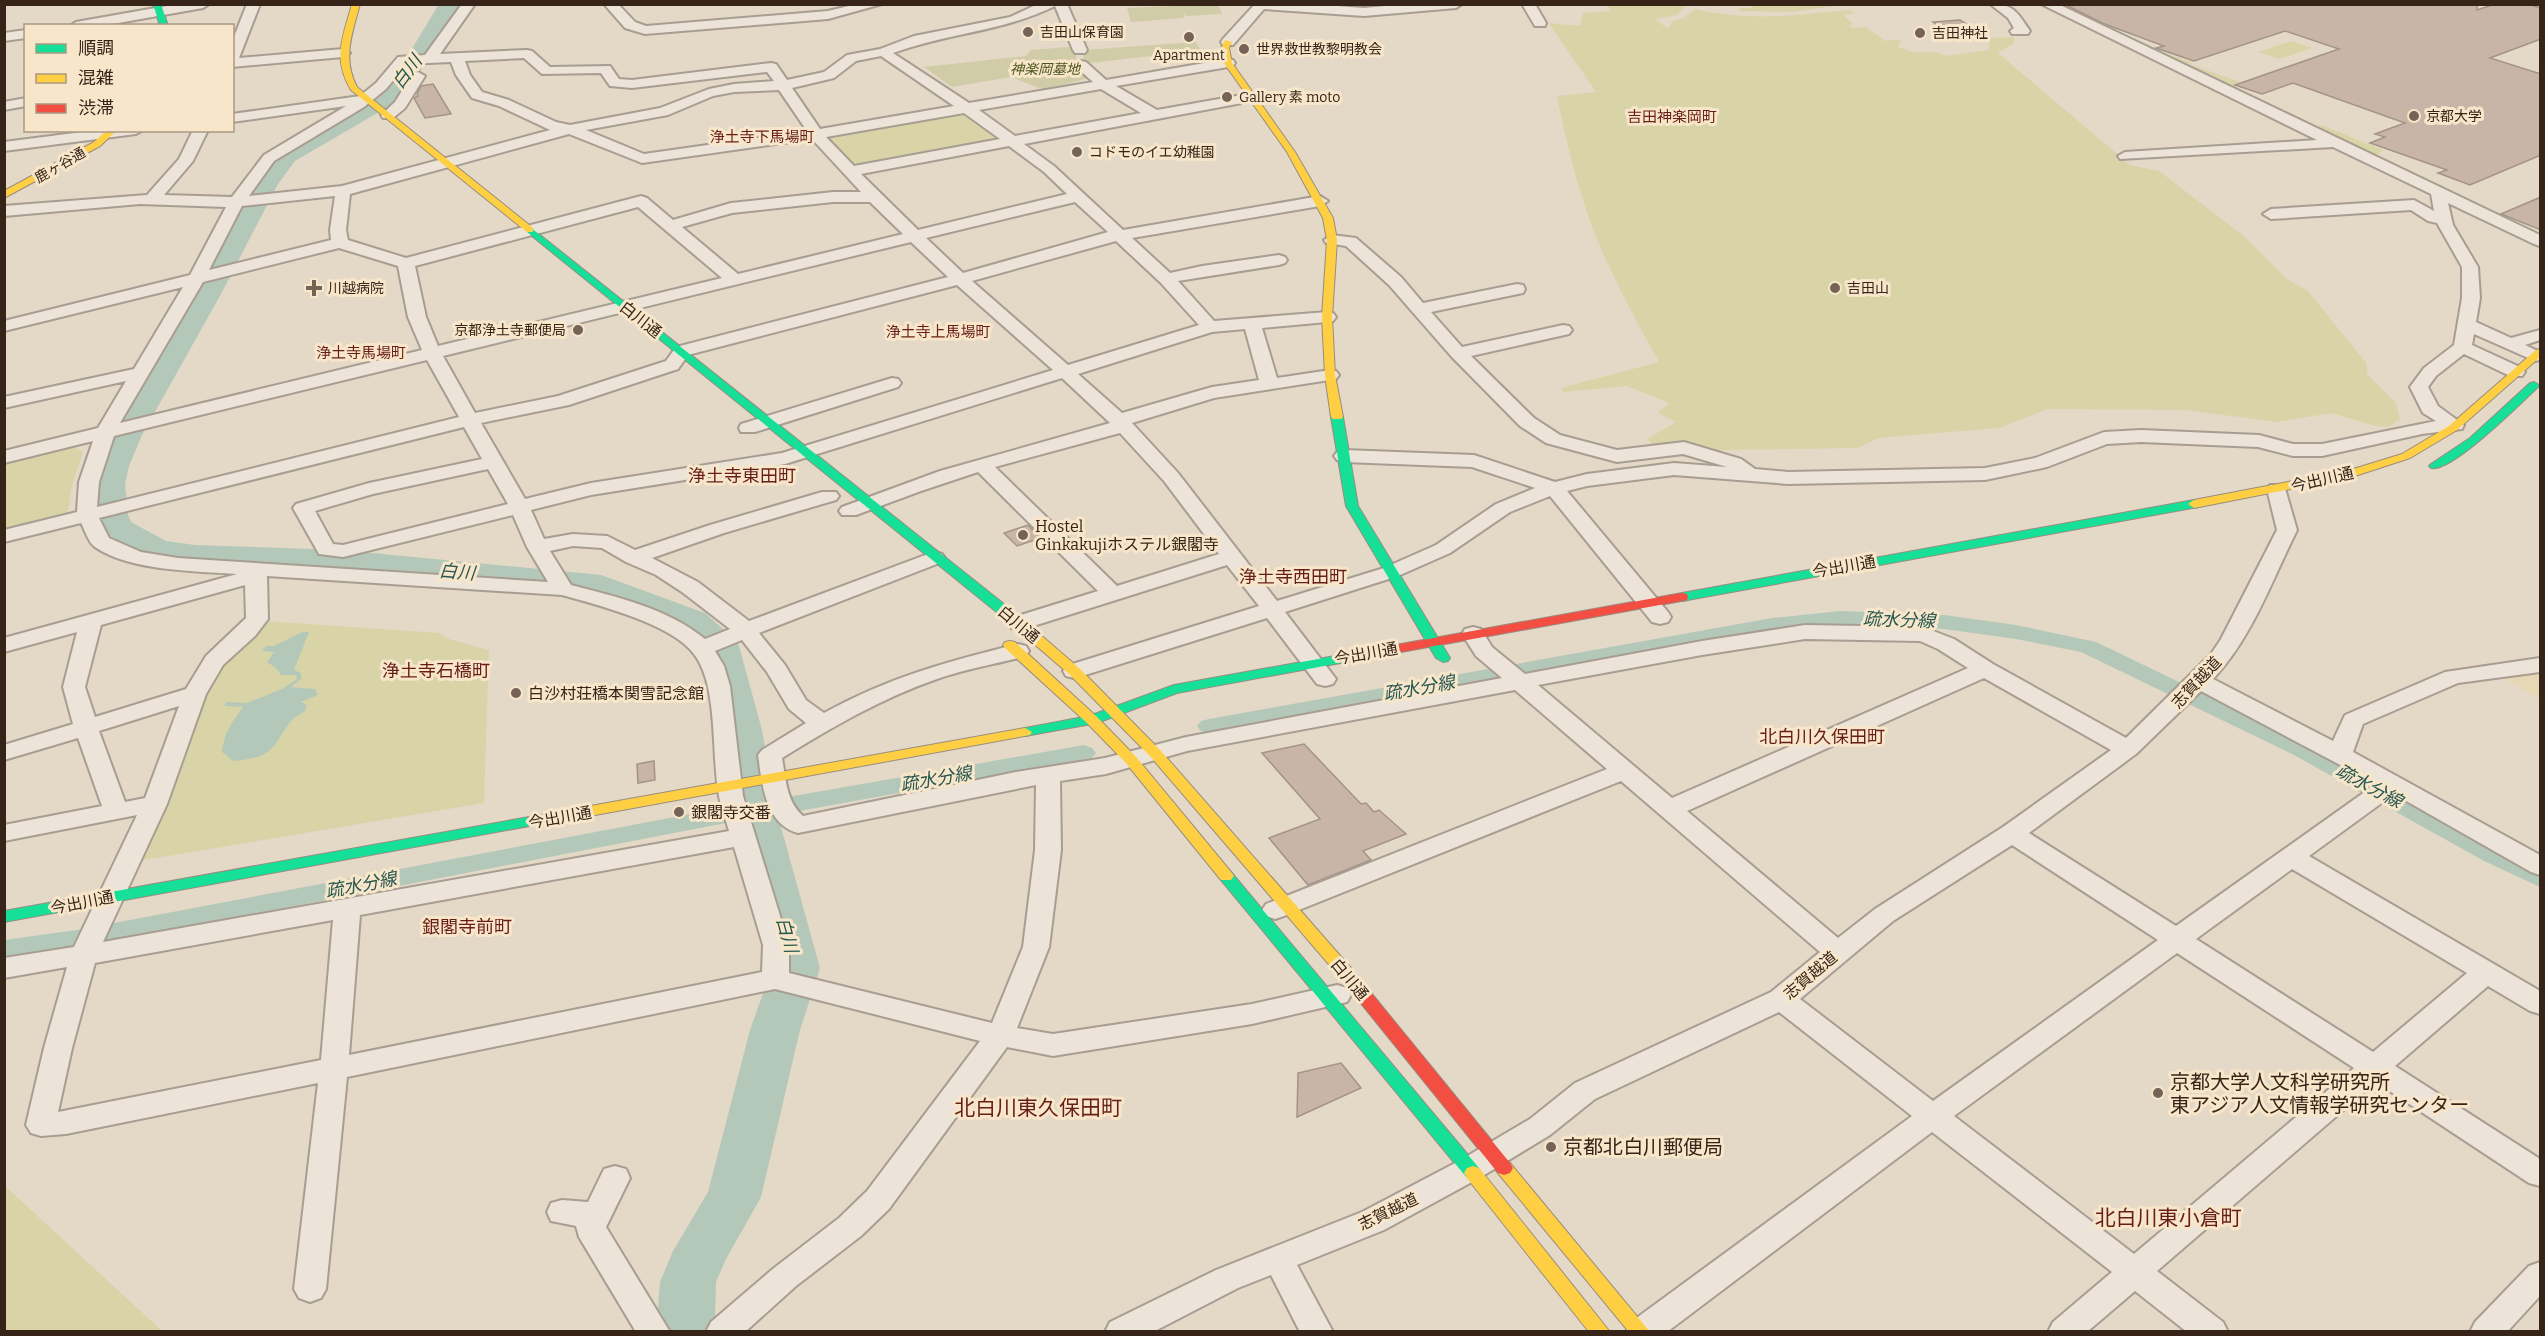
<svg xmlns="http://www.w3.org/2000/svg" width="2545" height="1336" font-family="Bitter,'Noto Sans JP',serif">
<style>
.farmland{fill:#e6d7b5}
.green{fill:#d8d4a8}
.cemetery{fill:#d1cca8}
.water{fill:#b4c8b9}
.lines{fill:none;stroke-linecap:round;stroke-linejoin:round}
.canal{fill:#b4c8b9;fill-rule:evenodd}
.river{fill:#b4c8b9;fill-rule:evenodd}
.building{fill:#c8b5a7;stroke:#a49387;stroke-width:1.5}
.street-casing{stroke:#a89d91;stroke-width:4}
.fast-casing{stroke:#988d81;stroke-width:2}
.slow-casing{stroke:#988d81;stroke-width:2}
.jam-casing{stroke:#988d81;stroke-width:2}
.street{fill:#ece4d9;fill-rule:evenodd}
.fast{fill:#16e098;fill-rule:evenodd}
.slow{fill:#ffcf43;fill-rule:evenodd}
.jam{fill:#f24e42;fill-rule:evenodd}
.poi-dot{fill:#746356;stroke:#f8e6ca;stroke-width:2}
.labels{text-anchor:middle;stroke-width:6;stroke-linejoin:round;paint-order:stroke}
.far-poi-label{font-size:14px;fill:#372419;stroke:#f8e6ca;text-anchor:start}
.far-park-label{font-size:14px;font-style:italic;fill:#4d551e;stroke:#f8e6ca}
.far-street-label{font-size:14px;fill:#372419;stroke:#f8e6ca}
.far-neighbourhood-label{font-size:15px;fill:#671e15;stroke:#f8e6ca}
.street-label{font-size:16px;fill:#372419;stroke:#f8e6ca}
.poi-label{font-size:16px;fill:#372419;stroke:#f8e6ca;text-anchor:start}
.water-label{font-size:18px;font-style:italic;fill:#275850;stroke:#f8e6ca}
.neighbourhood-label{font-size:18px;fill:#671e15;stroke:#f8e6ca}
.near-poi-label{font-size:20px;fill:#372419;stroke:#f8e6ca;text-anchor:start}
.near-neighbourhood-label{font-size:21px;fill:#671e15;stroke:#f8e6ca}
</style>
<rect width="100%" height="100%" fill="#e4d8c7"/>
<path class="farmland" d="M2540,672v27l-41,-23z"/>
<g class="green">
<path d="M1607,4l79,2 -9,9 -22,4 13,10 5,-8 11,-3 11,-9c57,13 100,6 154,1l6,3 -12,2 10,9 -4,1 4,3 13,-1 19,14 12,-2 4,2 -3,6 15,5h24l8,4 44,-6v-12l25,-1v6l-16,10 132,112 29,6 85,65 43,43 21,12 59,73v10l29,29 4,17 -12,7 -13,-1 -43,-13 -55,9 -92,-12 -138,-1 -48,19 -120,10 -21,10 -200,3 -11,-12 29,-17 -18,-9 11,-10 -42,-17 -64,6 -2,-4 98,-26c-24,-43 -48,-87 -66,-133 -16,-42 -27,-88 -36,-133l39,-4 -47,-69 31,3 3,-13 28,-2z"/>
<path d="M1755,4h86v1l-49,7 -52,-1 -1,-3h12z"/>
<path d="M2291,41l21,7 -33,11 -21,-7z"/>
<path d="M2160,52l32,10 -3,2 51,18 -7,3 5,3 -8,-1 -71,-33z"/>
<path d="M956,113l8,1 36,24 -4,3 -134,25 -11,-2 -25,-26 5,-4z"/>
<path d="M2316,126h8l59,24 -7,7 -62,-29z"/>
<path d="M73,446l10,6 -11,33 -5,32 -62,16v-70z"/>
<path d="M265,621l174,12 10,6 40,11 -5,153 -346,58 65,-169 20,-33z"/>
<path d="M4,1186h1l157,145h-157z"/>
</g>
<g class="cemetery">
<path d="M1218,4l4,10 -36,2 -3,-6 2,6 -2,2 -52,4 -4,-14z"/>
<path d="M1195,42l6,8 -118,14 1,-14z"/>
<path d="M1068,47l7,1 2,17 12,13 -45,12 -33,-13 -59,10 -28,-20 102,-11 5,-6z"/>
</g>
<path class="water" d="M302,632h7l-15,38 7,3v6l-10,8 24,2 3,6 -17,7 6,3 -2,6c-35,19 -16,47 -72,50l-11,-9c2,-19 10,-30 21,-45l-19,-1 3,-4 20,1 37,-15 13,-9 -1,-4h-15l-5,-7 -9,-6 7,-10 -12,-1 4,-5h8z"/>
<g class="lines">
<g class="canal">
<path d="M1841,611l103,4 72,10 80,17 214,103 230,123v19l-56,-26 -190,-106 -213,-103 -65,-13 -72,-10 -103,-4 -69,7 -563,101 -8,-2 -4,-5 4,-5 8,-2 563,-101z"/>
<path d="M1084,745l8,3 4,5 -4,5 -304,55 -9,-2 -3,-6 3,-6 9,-2z"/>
<path d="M717,809l9,2 3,6 -3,6 -649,125 -73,11v-19l73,-10z"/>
</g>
<path class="river" d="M439,4h23l-30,51 -34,46 -103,60 -17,23 -57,110 -79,141 -13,31 -4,18 3,31 3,7 35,19 29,4 146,5 260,25 104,38 28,25 6,8 23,84 14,79 44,159 -20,62 -39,167 -35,62 -10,23 -1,35 -7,15h-63l13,-23 2,-27 13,-31 35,-59 42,-162 22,-62 -40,-159 -12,-79 -20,-80 -23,-21 -83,-32 -253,-25 -146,-5 -39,-5 -13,-3 -40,-23 -11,-21 -3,-31 4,-18 15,-31 83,-141 60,-111 26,-34 103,-58 30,-39z"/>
</g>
<g class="building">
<path d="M2064,4h413v6l18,-6h32l14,4v31l-51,19 51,16v81l-71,30 -32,-12 9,-3 -77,-27 15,-6 -10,-3 30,-11 -112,-40 -31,11 -27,-9 104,-36 -54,-18 -91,30 -38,-13 8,-2 -62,-23z"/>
<path d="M1960,20l25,16 -28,3 -24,-17z"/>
<path d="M433,84l18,30 -26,4 -11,-20 4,-2 -1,-2 4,-8z"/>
<path d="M2541,197v33l-40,-16z"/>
<path d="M1028,525l13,13 -24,8 -13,-13z"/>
<path d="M1304,744l57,60 5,-1 8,9 5,-2 27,24 -43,17 8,9 -63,25 -39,-47 51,-19 -58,-66z"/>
<path d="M654,761l1,19 -17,3 -1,-19z"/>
<path d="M1341,1063l20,25 -64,29 1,-44z"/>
</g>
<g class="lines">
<g class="street-casing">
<g id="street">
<path d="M178,4h31l-6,4 -102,18h-31l6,-4z"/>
<path d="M247,4h13l-21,54 104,-9 7,4 -7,4 -111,10v-25z"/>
<path d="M462,4h13l-35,50 87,-4 5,1 18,16 60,-1 9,13 13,1 139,-17 5,1 11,16 37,-8 23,-17 33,-6 34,-13 96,-19 28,-13h29l20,46 -2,3h-10l-2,-3 -18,-44c-53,26 -107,27 -162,47l76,50 124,-21 -19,-17 7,-4 5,1 20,18 122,-21 5,1 2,3 -2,3 -5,1 -112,19 41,24 96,-17 7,4 -2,3 -234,44 30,22 69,64 197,-34 8,5 -8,5 -188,32 38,35 32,-7 77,-11 6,2 2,3 -2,3 -6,2 -101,16 36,40 113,-9 6,1 3,4 -3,4 -6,1 -65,6 15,50 53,-8 6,1 3,4 -3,4 -122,19 -82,25 46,50 99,128 107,-33 52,-23 60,-41 39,-16 -63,-21 -128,-5 -7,-2 -3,-4 3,-4 7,-2 130,5 81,27 32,-8 87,-11 53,4 -44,-13 -66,8 -71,-19 -26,-17 -69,-70 -62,-71 -43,-39 -20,-3 -2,-3 8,-5 24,3 45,39 22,26 94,-19 6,1 2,4 -2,4 -92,19 31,35 101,-22 6,1 3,4 -3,4 -98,22 63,62 26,17 57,15 67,-8 57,17 14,10 33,3 197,-4 50,-10 69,-26 37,-2 118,5 34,9h29l114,-23 -13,-8 -13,-26 14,-19 30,-23 8,-47v-31l-25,-44 -9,-2 -17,-11 -140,9 -8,-5 8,-5 143,-9 20,11 -3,-17 -98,-47 -213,12 -2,-3 7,-4 192,-12 -276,-136h17l482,231v11l-6,-2 -86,-41 5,22 25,42 2,31 -4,24 35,16 29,-8v10l-15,5 15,7v8l-5,1 -61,-27 -2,11 50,23 3,4 -3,4h-12l-46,-22 -28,22 -8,11 10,19 26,19 -2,4 -40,5 -100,22h-29l-35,-9 -117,-5 -34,2 -60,23 -62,13 -197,4 -114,-9 -87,11 -20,5 101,121 3,5 -3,5 -8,2 -8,-2 -102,-126 -40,16 -60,41 -52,23 -113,36 51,67 -3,5 -8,2 -8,-2 -50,-66 -185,58 -8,2 -8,-2 -3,-5 3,-5 193,-60 -32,-41 -200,63 -8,2 -8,-2 -3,-5 3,-5 87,-27 -120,-119 -57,19 -65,24h-14l-3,-4 3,-4 98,-36 170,-48 -48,-45 -277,86 -194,31 -60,15 13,29 29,-5 34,2 28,14 75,-25 112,-33h14l3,4 -3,4 -112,33 -72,25 46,24 51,39 179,-67 7,-2 7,2 3,4 -3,4 -183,71 26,32 21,35 18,13c66,-36 122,-51 194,-69l8,2 3,5 -3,5c-29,8 -60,13 -89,23 -55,19 -105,48 -155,79 4,21 4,43 21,58l213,-44 89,-14 81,-21 316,-59 -26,-22 -14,-22 3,-5 8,-2 8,2 11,18 33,27 177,-33 103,-16 118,2 31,12 39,25 133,74 85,-84 10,-15 56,-109 -10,-41 3,-4h14l13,45c-25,50 -45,108 -84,149l120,62 12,-26 100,-43 95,-14v14l-82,11 -95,41 -10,28 187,103v20l-9,-3 -137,-78 -85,62 231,135v23l-10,-3 -42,-25 -93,80 145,93v27l-11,-3 -153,-101 -219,189 66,51 5,10h-41l-52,-41 -48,41h-39l5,-10 59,-50 -180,-140 -265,200h-41l5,-10 281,-206 -133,-104 -184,87 -45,36 -69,42 -97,53 -87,35 36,67h-33l-29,-57 -33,13 -85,44h-48l5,-10 106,-52 146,-58 97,-51 71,-42 45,-36 196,-91 49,-40 -199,-171 -337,135 -9,3 -9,-3 -4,-6 4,-6 341,-135 -92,-79 -328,61 -81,23 -46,7 1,69 -12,97 -32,81 36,6 199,-30 85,-19 10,3 4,7 -4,7 -95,22 -199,32 -46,-9 -118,162 -28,27 -65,50 -51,46h-39l5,-10 63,-54 65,-50 28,-27 113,-150 -205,-52 -428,88 -21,212 -5,9 -11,4 -11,-4 -5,-9 24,-206 -252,51 -25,2 -10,-3 -5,-8 18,-77 23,-81 -63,11v-20l70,-11 63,-132 -133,26v-16l98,-19 -24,-68 -74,22v-15l69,-21 -10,-37 14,-55 -73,20v-14l233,-64c-42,-3 -107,-3 -142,-27 -7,-5 -10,-17 -14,-24l-77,19v-12l73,-18 2,-30 14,-41 -89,22v-12l94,-23 28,-47 -122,27v-11l130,-28 49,-82 -179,44v-10l186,-46 36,-68 -86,-3 -136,12v-10l143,-11 32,-36 14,-29h15l-15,31 -29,34 68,2 32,-42 82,-49 -114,16v-8l128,-18 16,-13 22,-26 27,-2zM881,56l73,50 -134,23 -28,-41 42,-10 22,-17zM524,58l18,16 59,-1 9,13 22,2 135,-16 7,9 -40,3 -25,5 -49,19 -90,17 -14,-3 -47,-22 -27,-8 -12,-17 -5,-14zM451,62l5,13 16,23 27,8 51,24 -208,56 -93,10 25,-35 90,-54 22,-18 21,-25zM1101,89l40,24 -126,23 -36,-26zM779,90l28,41 -163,23 -58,-24 82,-15 45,-19 21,-4zM964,113l36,26 -146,27 -28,-29zM569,134l73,29 170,-24 49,53h-28l-102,11 -58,17 -26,-22 -6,-2 -235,62 -58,-18 -2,-10 4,-36zM1009,146l35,26 23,22 -149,36 -57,-56zM335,196l-5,34 1,10 -122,30 33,-64zM833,202h37l33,32 -165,40 -56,-47 50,-14zM1075,202l33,30 -145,41 -37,-35zM638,207l84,71 -284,68 -12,-29 -11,-51zM1116,241l45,42 38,42 -131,40 -96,-84zM911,242l37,35 -272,70 -10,14 -108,35 -83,17 -32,-57zM339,248l59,18 10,51 14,33 -302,73 83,-141zM957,285l96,85 -271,83 -191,30 -66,16 -44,-76 88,-18 109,-36 10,-14zM1245,329l14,51 -47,7 -90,26 -44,-39 134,-42zM427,360l32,57 -362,90 2,-25 15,-46zM464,427l18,32 -113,24 -73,21 -3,4 26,46 24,3 170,-42 14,32 21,35 -370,-24 -37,-6 -32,-14 -10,-20zM1120,433l44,48 55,73 -102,32 -122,-119zM488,469l20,35 -165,41 -10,-1 -18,-33 58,-17zM573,546l29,2 24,14 30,13 26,17 48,37 -25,10c-38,-31 -88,-42 -134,-54l-21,-34zM267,576l295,19c36,10 110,29 132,59 25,32 17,102 25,142 2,12 7,24 10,35l-626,111 64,-138 39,-110 17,-29 32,-29 13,-17zM245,585l1,33 -40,38 -20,33 -91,28 -10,-30 16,-62zM1805,639l115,2 18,8 30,19 -296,130 -134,-113 164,-30zM742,640l25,32 22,37 17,14 -44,27 -4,5c4,28 7,69 40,78l238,-48 -1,65 -12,97 -31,76 -203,-50v-28l-46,-149 -13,-110 -6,-20 -9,-15zM1984,678l127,72 -108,77 -128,82 -37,29 -151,-127zM2201,691l175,93 -200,142 -147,-93 107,-79zM179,706l-34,92 -20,4 -26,-71zM2012,845l146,95 -225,161 -133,-102 93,-78zM734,847l29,98 -1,27 -413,83 11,-140zM2292,869l175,104 -94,79 -177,-113zM333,920l-12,140 -263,52 14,-64 23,-85zM2177,953l177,115 -220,186 -180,-138z"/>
<path d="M604,4h14l17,18 11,4 182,-15 29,-7h25l-54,15 -183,15 -20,-6z"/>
<path d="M1255,4h55l54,4 42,-4h56l-6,4 -92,8 -100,-7 -31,36h-10l-2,-3 2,-3z"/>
<path d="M1522,4h13l11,19 -1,3h-10z"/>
<path d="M1990,4c24,0 27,8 40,27l-2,3h-16l-2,-3 4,-3 -6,-10z"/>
<path d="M26,30v8l-22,3v-8z"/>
<path d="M418,72l7,4 -20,32 -12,10h-10l-2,-3 14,-13 18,-29z"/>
<path d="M26,98v8l-22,4v-8z"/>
<path d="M98,130h45l-7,4 -132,17v-9z"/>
<path d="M892,378l6,1 3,4 -3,4 -143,45h-14l-2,-4 2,-4z"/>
<path d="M615,1166l11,3 4,9 -24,49 64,105h-34l-57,-95 -3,-11 -25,-5 -4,-9 4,-9 11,-3 26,2 16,-33z"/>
<path d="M2540,1262v34l-33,36h-37l5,-10 54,-56z"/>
</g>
</g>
<g class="fast-casing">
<g id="fast">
<path d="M153,4h8l7,22h-8z"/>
<path d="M530,227l484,385 2,3 -2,3h-10l-477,-386 -2,-2z"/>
<path d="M2534,382l5,3 -1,2c-17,16 -87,86 -107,81l-2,-2 2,-2 39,-26 60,-55z"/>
<path d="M1337,414l6,3 15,89 92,152 -2,3 -5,1 -7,-4 -90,-152 -15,-89z"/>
<path d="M2194,500l6,4 -2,3 -516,94 -6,-4 6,-4z"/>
<path d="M1390,646l5,1 2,3 -2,3 -218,40 -80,30 -72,13 -7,-4 7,-4 64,-12 85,-31z"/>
<path d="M557,812l5,2 2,3 -2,3 -558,102v-11z"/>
<path d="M1226,871l5,1 248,296 3,5 -3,5 -6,2 -6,-2 -246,-298 -3,-4 3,-4z"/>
</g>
</g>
<g class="slow-casing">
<g id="slow">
<path d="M352,4h8c-8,30 -18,54 -3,83l176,141v4h-6l-176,-142c-19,-32 -8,-53 1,-86z"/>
<path d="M1225,40l7,2 -3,6 3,15 63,89 38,66 4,22 -5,77 3,58 8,42 -2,2h-8l-2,-2 -6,-42 -3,-58 5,-77 -4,-22 -36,-66 -63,-89 -3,-15z"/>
<path d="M107,130h10l-17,16 -96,52v-7l90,-49z"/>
<path d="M2540,349v8l-83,73 -47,28 -58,19 -158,31 -6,-4 6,-4 156,-30 52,-16 47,-28 87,-76z"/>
<path d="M1009,611l5,1 65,56 81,82 190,217 2,4 -2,4 -6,2 -6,-2 -188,-219 -81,-82 -65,-56 -2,-3 2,-3z"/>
<path d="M1010,641l5,1 82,75 39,40 95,115 3,4 -3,4h-10l-95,-117 -39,-40 -82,-75 -2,-3 2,-3z"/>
<path d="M1025,728l7,4 -2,3 -473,87 -5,-2 -2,-3 2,-3 5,-2z"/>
<path d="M1504,1161l6,2 140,169h-21l-131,-159 -3,-5 3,-5z"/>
<path d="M1473,1166l6,2 131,164h-21l-122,-154 -3,-5 3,-5z"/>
</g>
</g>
<g class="jam-casing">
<g id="jam">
<path d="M1682,593l5,1 1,3 -1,3 -297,54 -7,-4 7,-4z"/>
<path d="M1344,965l6,2 160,196 3,5 -3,5 -6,2 -6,-2 -160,-198 -2,-4 2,-4z"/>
</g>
</g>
<use href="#street" class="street"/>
<use href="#fast" class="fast"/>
<use href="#slow" class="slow"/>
<use href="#jam" class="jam"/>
</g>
<g class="poi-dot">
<circle cx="1028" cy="32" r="6"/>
<circle cx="1920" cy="33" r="6"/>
<circle cx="1189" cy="37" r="6"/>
<circle cx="1244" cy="49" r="6"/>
<circle cx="1227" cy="97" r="6"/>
<circle cx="2414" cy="116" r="6"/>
<circle cx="1077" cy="152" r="6"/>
<path d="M311 279h6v6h6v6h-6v6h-6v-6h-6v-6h6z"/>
<circle cx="1835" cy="288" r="6"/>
<circle cx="578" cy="330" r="6"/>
<circle cx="1023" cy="535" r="6"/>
<circle cx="516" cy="693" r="6"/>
<circle cx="679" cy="812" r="6"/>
<circle cx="2158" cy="1093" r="6"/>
<circle cx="1551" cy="1147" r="6"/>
</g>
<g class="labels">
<g class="far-poi-label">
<text x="1040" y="37">吉田山保育園</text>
<text x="1932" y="38">吉田神社</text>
<text x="1256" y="54">世界救世教黎明教会</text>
<text x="1189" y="60" text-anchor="middle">Apartment</text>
<text x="1239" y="102">Gallery 素 moto</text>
<text x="2426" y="121">京都大学</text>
<text x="1089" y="157">コドモのイエ幼稚園</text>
<text x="328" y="293">川越病院</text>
<text x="1847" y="293">吉田山</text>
<text x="566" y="335" text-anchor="end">京都浄土寺郵便局</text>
</g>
<g class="far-park-label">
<text x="1045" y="74">神楽岡墓地</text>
</g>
<g class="far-street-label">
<text transform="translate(60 165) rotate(-30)" y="5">鹿ヶ谷通</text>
</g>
<g class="far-neighbourhood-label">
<text x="1672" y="122">吉田神楽岡町</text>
<text x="762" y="142">浄土寺下馬場町</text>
<text x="938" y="337">浄土寺上馬場町</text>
<text x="361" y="358">浄土寺馬場町</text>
</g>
<g class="street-label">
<text transform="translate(641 319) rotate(38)" y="6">白川通</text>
<text transform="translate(2322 479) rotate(-13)" y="6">今出川通</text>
<text transform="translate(1844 566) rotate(-10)" y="6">今出川通</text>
<text transform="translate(1019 624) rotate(40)" y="6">白川通</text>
<text transform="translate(1366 653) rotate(-10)" y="6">今出川通</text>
<text transform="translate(2196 682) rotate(-47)" y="6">志賀越道</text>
<text transform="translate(560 817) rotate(-10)" y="6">今出川通</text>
<text transform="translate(82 902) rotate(-11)" y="6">今出川通</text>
<text transform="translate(1810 975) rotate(-40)" y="6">志賀越道</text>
<text transform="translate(1350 979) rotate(50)" y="6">白川通</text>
<text transform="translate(1388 1211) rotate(-26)" y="6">志賀越道</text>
</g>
<g class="poi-label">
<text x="1035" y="532">Hostel<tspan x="1035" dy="18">Ginkakujiホステル銀閣寺</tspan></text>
<text x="528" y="699">白沙村荘橋本関雪記念館</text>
<text x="691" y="818">銀閣寺交番</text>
</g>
<g class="water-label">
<text transform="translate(407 72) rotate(-53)" y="6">白川</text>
<text transform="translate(457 572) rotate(5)" y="6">白川</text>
<text transform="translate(1899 620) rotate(2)" y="6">疏水分線</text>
<text transform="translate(1419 688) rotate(-10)" y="6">疏水分線</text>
<text transform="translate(936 779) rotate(-10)" y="6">疏水分線</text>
<text transform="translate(2369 786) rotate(28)" y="6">疏水分線</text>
<text transform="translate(361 885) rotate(-11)" y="6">疏水分線</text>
<text transform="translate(787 935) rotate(75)" y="6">白川</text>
</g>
<g class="neighbourhood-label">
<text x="742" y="482">浄土寺東田町</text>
<text x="1293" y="583">浄土寺西田町</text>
<text x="436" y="677">浄土寺石橋町</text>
<text x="1822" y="743">北白川久保田町</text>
<text x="467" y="933">銀閣寺前町</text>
</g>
<g class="near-poi-label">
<text x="2170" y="1089">京都大学人文科学研究所<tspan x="2170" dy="23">東アジア人文情報学研究センター</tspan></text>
<text x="1563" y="1154">京都北白川郵便局</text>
</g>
<g class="near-neighbourhood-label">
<text x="1038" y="1115">北白川東久保田町</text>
<text x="2168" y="1225">北白川東小倉町</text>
</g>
</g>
<rect width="2545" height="1336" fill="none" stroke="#372419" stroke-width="12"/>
<rect x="24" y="24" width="210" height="108" fill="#f8e6ca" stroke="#ab9883" stroke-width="1.5"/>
<rect x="36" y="44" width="30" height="9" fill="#16e098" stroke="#ab9883" stroke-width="1.5"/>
<text x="78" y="54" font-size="18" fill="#372419">順調</text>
<rect x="36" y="74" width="30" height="9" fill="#ffcf43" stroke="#ab9883" stroke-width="1.5"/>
<text x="78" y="84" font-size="18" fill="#372419">混雑</text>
<rect x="36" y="104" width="30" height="9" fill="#f24e42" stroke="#ab9883" stroke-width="1.5"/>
<text x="78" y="114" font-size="18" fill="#372419">渋滞</text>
</svg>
